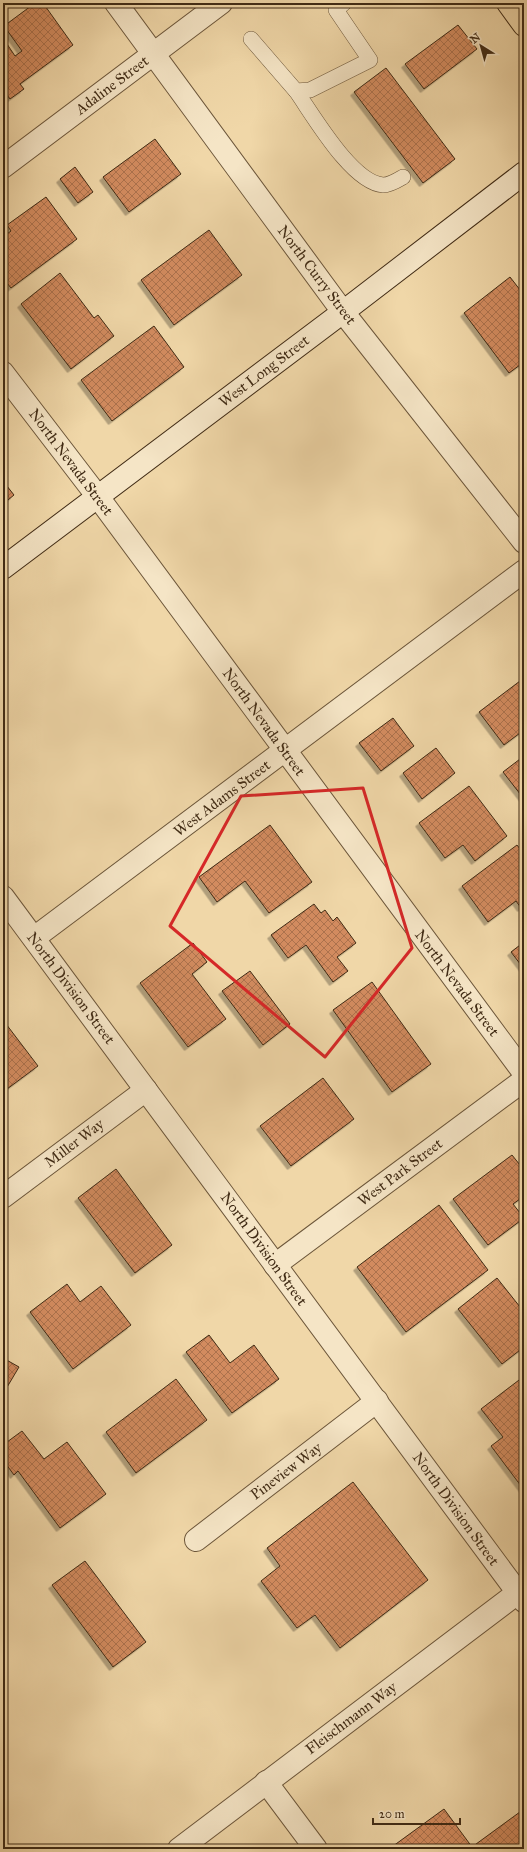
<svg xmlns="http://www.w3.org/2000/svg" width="527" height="1852" font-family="'IM FELL Great Primer',serif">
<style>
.building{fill:url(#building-cross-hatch);stroke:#402b15;filter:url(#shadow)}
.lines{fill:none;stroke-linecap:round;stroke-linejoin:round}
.lane-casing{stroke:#6c563a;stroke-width:16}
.street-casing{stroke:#6c563a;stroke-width:24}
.secondary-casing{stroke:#402b15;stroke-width:24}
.primary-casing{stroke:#402b15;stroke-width:24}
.lane{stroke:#f5e5c6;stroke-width:15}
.street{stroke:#f5e5c6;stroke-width:22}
.secondary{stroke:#f5e5c6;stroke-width:22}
.primary{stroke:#f0d7a8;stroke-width:22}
.marked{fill:none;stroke:#d62828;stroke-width:3;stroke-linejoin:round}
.labels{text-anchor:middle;stroke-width:3;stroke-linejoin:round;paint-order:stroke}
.street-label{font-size:15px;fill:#402b15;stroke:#f5e5c6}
</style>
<defs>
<pattern id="building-cross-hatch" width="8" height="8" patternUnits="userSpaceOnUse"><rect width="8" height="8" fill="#d28b5f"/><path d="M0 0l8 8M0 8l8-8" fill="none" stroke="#ac724d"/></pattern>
<filter id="shadow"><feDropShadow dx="-3.5" dy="3.5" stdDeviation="0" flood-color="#0004"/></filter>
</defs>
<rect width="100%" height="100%" fill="#f0d7a8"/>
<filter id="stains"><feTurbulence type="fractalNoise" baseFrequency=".005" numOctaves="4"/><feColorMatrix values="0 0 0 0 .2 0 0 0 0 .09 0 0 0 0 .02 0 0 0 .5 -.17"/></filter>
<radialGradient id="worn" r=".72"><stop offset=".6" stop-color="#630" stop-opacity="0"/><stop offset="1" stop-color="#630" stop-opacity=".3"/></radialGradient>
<g class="building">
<path d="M35,3h8l30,42 -53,39 4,5 -14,10 -7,-9v-43l4,-3 8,12 7,-5 -18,-25z"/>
<path d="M458,25l19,24 -53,40 -19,-25z"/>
<path d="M386,68l69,91 -32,24 -69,-91z"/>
<path d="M155,139l26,35 -52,38 -26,-35z"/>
<path d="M75,167l18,25 -15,11 -18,-24z"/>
<path d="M46,197l31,42 -66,49 -8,-10v-41l8,-6 -4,-6z"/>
<path d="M209,230l33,45 -68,50 -33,-45z"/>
<path d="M60,273l34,45 4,-3 16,21 -43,33 -50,-65z"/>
<path d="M510,277l14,18v67l-15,11 -45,-60z"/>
<path d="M154,326l30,41 -72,54 -31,-41z"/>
<path d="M3,481l11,14 -11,9z"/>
<path d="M524,678v52l-20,15 -25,-33z"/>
<path d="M393,718l21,28 -33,25 -22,-28z"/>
<path d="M436,748l19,25 -33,26 -19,-26z"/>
<path d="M524,756v43l-21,-27z"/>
<path d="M469,786l38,50 -32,25 -12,-16 -18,13 -26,-35z"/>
<path d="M270,825l42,57 -43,31 -24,-32 -28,21 -18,-25z"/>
<path d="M517,845l7,9v52l-3,2 -5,-7 -28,21 -26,-36z"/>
<path d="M314,904l7,9 4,-3 8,11 4,-4 19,26 -19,14 11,14 -15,11 -27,-37 -18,13 -17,-23z"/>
<path d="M524,942v27l-13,-17z"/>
<path d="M193,943l14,19 -15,12 34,45 -38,28 -48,-64z"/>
<path d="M250,971l40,53 -27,21 -41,-54z"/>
<path d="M372,982l59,82 -39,28 -59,-82z"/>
<path d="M3,1020l35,46 -35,26z"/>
<path d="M323,1078l31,41 -63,47 -31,-40z"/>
<path d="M512,1155l12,15v26l-11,8 11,14 -36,27 -35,-46z"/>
<path d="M116,1169l56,76 -37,28 -57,-75z"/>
<path d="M439,1205l49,65 -82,62 -49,-65z"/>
<path d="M497,1278l27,34v35l-22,17 -44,-55z"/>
<path d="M67,1284l13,18 21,-16 30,39 -58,44 -43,-57z"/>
<path d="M209,1335l21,28 24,-18 25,34 -47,34 -46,-61z"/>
<path d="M3,1358l16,9 -16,27z"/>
<path d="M523,1377l1,2v111l-33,-44 12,-9 -22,-28z"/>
<path d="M176,1379l31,41 -71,53 -30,-41z"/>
<path d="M22,1431l22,28 23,-17 39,52 -46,34 -42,-57 -4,4 -11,-15v-15z"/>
<path d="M353,1482l75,98 -88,68 -25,-33 -18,13 -36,-47 19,-15 -13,-18z"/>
<path d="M85,1561l61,81 -33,25 -61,-82z"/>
<path d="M444,1809l28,38 52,-38v40h-135z"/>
</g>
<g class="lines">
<g class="lane-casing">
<g id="lane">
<path d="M251,39l45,52 14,-1 60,-30 -34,-50 8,-7"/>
<path d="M296,91c17,24 56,92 87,94 7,0 15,-5 20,-8"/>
</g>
</g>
<g class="street-casing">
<g id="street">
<path d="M116,3l227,309 181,230"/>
<path d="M3,167l218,-164"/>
<path d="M3,373l95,124 426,576"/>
<path d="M3,897l521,704"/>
<path d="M34,938l490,-367"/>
<path d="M3,1197l143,-107"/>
<path d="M275,1265l249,-185"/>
<path d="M196,1540l181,-139"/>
<path d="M266,1782l50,67"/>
<path d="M179,1849l345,-261"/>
</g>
</g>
<g class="secondary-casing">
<path id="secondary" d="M3,568l340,-256 181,-139"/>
</g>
<g class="primary-casing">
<path id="primary" d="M508,3l16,22"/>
</g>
<use href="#lane" class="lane"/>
<use href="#street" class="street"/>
<use href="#secondary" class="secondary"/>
<use href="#primary" class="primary"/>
</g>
<path class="marked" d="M363,788l49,160 -87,109 -155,-131 71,-130z"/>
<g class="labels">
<g class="street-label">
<text transform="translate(112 85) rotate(-37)" y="5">Adaline Street</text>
<text transform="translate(317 275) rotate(53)" y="5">North Curry Street</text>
<text transform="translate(264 371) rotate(-37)" y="5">West Long Street</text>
<text transform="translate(71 462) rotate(53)" y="5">North Nevada Street</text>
<text transform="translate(264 722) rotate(54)" y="5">North Nevada Street</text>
<text transform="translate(222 798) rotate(-37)" y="5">West Adams Street</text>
<text transform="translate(457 983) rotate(53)" y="5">North Nevada Street</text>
<text transform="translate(71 988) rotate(53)" y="5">North Division Street</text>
<text transform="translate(74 1143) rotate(-37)" y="5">Miller Way</text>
<text transform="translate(400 1172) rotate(-37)" y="5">West Park Street</text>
<text transform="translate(264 1249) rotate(54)" y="5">North Division Street</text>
<text transform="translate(286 1471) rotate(-37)" y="5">Pineview Way</text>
<text transform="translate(456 1509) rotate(54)" y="5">North Division Street</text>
<text transform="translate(351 1718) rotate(-37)" y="5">Fleischmann Way</text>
</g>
</g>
<rect width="527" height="1852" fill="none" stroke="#f0d7a8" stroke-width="16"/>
<rect x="4" y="4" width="519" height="1844" fill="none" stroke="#402b15" stroke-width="2"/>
<rect x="8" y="8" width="511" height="1836" fill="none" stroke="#402b15"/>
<g transform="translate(481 46) rotate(323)" stroke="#f5e5c6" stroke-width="3" paint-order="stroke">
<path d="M0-3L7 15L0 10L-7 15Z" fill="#402b15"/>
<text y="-6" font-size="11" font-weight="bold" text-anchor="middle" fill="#402b15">N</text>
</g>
<path d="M373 1818v6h87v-6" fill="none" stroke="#402b15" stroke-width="2"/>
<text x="379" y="1818" font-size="12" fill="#402b15" stroke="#f5e5c6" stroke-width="3" paint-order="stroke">20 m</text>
<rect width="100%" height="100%" filter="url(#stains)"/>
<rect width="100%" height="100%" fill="url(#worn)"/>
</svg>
